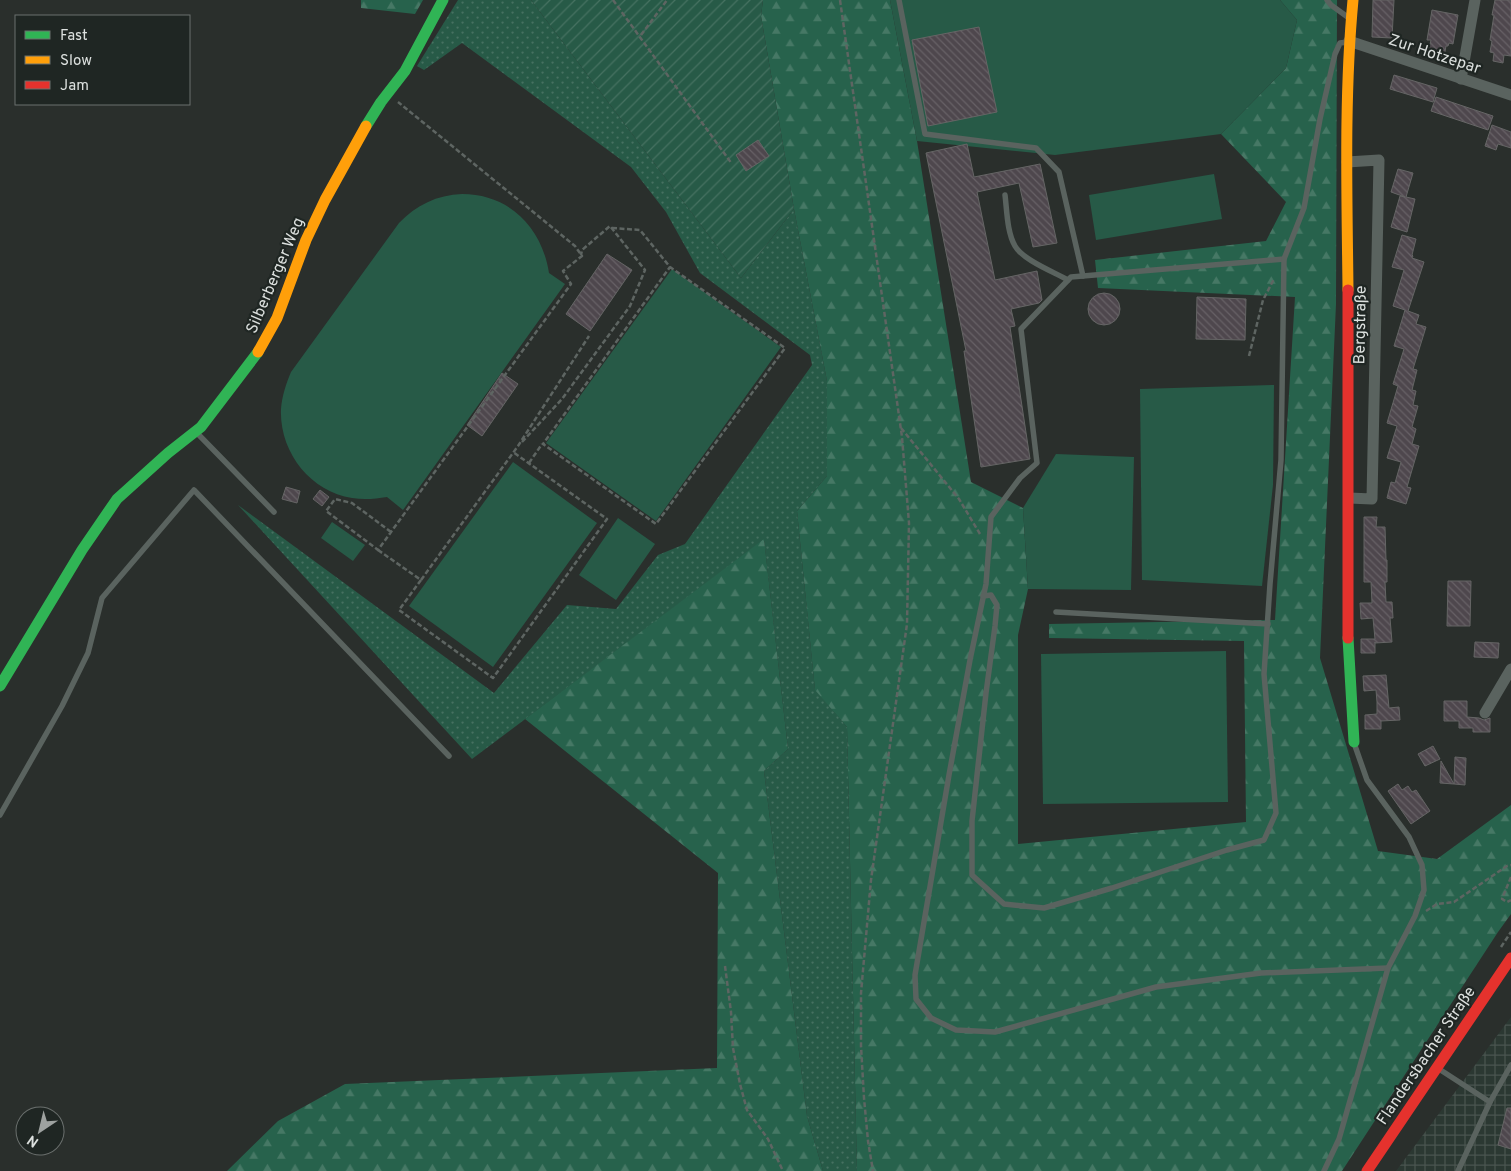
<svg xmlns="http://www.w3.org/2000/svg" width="1511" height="1171" font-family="Overpass,sans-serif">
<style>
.industrial{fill:url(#industrial-grid)}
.grass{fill:url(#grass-dots)}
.forest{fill:url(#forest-firs)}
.garden{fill:url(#garden-furrows)}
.pitch{fill:#275a47}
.building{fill:url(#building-back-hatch);stroke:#656565}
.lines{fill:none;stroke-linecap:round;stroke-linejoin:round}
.path{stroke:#5e6562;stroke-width:2.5;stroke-dasharray:5 2.5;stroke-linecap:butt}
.lane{stroke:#5a635f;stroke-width:5.5}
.street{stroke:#5a635f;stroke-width:11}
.fast{stroke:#30b455;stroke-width:11}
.slow{stroke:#ff9f0a;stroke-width:11}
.jam{stroke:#e5322d;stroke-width:11}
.labels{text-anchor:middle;stroke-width:4.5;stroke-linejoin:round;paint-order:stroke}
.street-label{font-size:16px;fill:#dce0de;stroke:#1f2623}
</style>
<defs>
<pattern id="industrial-grid" width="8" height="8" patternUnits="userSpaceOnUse" patternTransform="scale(1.25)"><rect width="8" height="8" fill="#2b3832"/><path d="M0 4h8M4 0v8" fill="none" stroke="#49544f"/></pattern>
<pattern id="grass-dots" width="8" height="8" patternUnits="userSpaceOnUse" patternTransform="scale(1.25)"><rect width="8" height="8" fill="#275a47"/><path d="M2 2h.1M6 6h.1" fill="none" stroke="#467161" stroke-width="1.8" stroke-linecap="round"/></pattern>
<pattern id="forest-firs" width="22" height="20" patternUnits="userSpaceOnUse" patternTransform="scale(1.25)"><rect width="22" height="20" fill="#27624c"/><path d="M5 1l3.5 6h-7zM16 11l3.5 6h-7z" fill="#467865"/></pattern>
<pattern id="garden-furrows" width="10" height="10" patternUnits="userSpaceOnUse" patternTransform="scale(1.25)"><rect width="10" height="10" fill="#275a47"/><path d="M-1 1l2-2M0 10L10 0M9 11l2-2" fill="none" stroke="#467161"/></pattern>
<pattern id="building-back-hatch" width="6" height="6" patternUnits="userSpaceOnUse" patternTransform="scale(1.25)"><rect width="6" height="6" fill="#4e474d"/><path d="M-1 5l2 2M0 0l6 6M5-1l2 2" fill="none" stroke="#676166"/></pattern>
</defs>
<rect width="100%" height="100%" fill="#2a2f2c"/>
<path class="industrial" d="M1511,1017v154h-115z"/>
<path class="grass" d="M458,0h73l210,278 53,-69 33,172v95l-30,35 18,178 32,38 10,444h-34l-16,-55 -43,-345 24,-22 -24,-209 -292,219 -234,-254 256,188 73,-88 49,4 42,-54 27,-11 127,-179 -2,-10 -110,-82 -34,-61 -35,-45 -169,-124 -38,27 -7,-4z"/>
<g class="forest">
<path d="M361,0h62l-8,14 -54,-6z"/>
<path d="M763,0h127l27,141 54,341 52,26 5,81 -10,46v209l228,-22 -2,-181 -195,-3v-14l226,-4 20,-323 -197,-9 -3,-28 171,-19 20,-39 -65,-68 65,-66 11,-48 -17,-20h57l-1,304 -16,354 58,193 59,8 74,-54v109l-13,18 -156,239h-485l-10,-444 -32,-37 -18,-179 30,-35v-95l-33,-172 -33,-193z"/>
<path d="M764,539l24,210 -24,22 43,345 16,55h-596l51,-50 67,-37 372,-16 1,-195 -193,-154z"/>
</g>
<path class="garden" d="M531,0h232l-2,16 33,193 -53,69z"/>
<g class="pitch">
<path d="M890,0h390l17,20 -11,48 -65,66 -166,21 -138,-14z"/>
<path d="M1214,174l8,45 -126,21 -7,-45z"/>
<path d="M462,194c48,0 80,34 87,79l16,11 -162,226 -16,-13c-12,2 -23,3 -35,1 -42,-6 -73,-47 -71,-89 1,-13 5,-25 10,-37l108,-149c17,-18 38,-28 63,-29z"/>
<path d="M672,269l109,78 -125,174 -110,-78z"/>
<path d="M1274,385l-1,100 -11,101 -120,-6 -2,-191z"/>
<path d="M1056,454l78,3 -3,133 -103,-1 -5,-81z"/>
<path d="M513,462l84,61 -104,144 -84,-61z"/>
<path d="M618,518l37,26 -39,56 -37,-25z"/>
<path d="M332,522l33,23 -12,16 -32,-23z"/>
<path d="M1226,651l2,151 -185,2 -2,-150z"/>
</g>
<g class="building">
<path d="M1373,0h21l-2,38 -20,-1z"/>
<path d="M1495,0h16v56l-7,-1 -1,8 -10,-2 1,-8 -4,-1 2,-11 -2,-1 4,-25h-2z"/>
<path d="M1432,10l26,5 -5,29 -4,-1 -1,3h-2l-2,11 -16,-3 3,-14h-4z"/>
<path d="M979,27l18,85 -69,14 -16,-86z"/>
<path d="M1394,75l43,13 -4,14 -43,-13z"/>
<path d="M1436,97l57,19 -5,14 -57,-19z"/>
<path d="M1492,125l19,7v16l-13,-4 -2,6 -11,-4z"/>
<path d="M758,140l11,16 -23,15 -10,-16z"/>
<path d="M967,144l7,33 66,-13 17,79 -24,4 -14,-64 -42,9 18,88 42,-9 5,29 -3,3 -28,6 4,17 -5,1 20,132 -49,8 -17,-116h2l-40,-198z"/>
<path d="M1398,169l15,4 -7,24 9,2 -8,33 -16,-5 9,-31 5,1 -14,-5z"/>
<path d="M1402,235l14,4 -4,16 1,1 -1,2 12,4 -16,49 11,4 -3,9 10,3 -13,42 4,1 -5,20 4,1 -3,14 5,1 -6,21 4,2 -4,15 7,2 -12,41 4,1 -5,16 -19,-6 4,-16 4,1 6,-21 -14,-4 10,-32 -10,-3 11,-37 -5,-2 11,-35 -10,-3 11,-36 -12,-4 11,-36 -12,-3z"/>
<path d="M607,254l25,16 -42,61 -24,-17z"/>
<circle cx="1104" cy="309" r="16"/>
<path d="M1197,297l49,2 -1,41 -49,-1z"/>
<path d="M502,373l16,11 -36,52 -15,-11z"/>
<path d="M286,487l14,4 -3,12 -15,-4z"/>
<path d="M320,490l9,7 -7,9 -9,-7z"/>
<path d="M1364,517h13l-1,10h9l1,33h1v22h-2l1,20h6l1,16h-3l2,24 -17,1v-1v11h-14v-14h14l-2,-21 -12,1 -1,-16h12l-1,-21h-7z"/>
<path d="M1448,581h23l-1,45h-23z"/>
<path d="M1475,642l24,1 -1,15 -24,-1z"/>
<path d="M1386,675l3,33 10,-1 1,13 -19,1v8h-16v-14l12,-1v-12l-1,-12 -12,1 -1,-15z"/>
<path d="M1444,701h23v16l12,1 5,2 6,-2v14h-17v-4h-14v-7h-15z"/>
<path d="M1433,746l7,13 -15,7 -7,-12z"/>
<path d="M1455,757l11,1 -1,27 -11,-1z"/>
<path d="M1441,761l13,23 -14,-1z"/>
<path d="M1398,784l4,6 6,-4 4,6 4,-2 14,21 -19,13 -23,-33z"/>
<path d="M1507,1108h4v41l-13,-4z"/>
</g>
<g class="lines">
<g class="path">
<path d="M613,0l119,164"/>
<path d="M840,0l62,437 7,86 -2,101 -36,256 -10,113v53l3,52 4,43 5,30"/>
<path d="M641,35l26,-35"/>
<path d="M612,228l28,2 30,37 115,81 -129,176 -113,-80 127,-177"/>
<path d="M1249,356l14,-56 11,-21"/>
<path d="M901,428l58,71 21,35"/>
<path d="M522,442l40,-43 68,-93 15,-36 -35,-44 -28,24 -1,5"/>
<path d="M529,463l13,-19"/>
<path d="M391,532l-39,-29 -17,-4 -9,12 52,39 13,-18 180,-248 -8,-13 19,-15 -7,-10 -177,-144"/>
<path d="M378,550l43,30 97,-134 71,-110"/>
<path d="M421,580l-22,30 94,68 114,-159 -94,-67"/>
<path d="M1511,877l-9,22 5,3 4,-2"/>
<path d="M1426,911l11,-7 17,-2 53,-36 4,-1"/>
<path d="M1501,947l10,-15"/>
<path d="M725,966l6,46 2,36 7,36 7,26 21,29 15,32"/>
</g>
<g class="lane">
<path d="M899,0l26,134 111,14 23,24 24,104"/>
<path d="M1327,0l4,5 18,13"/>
<path d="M1005,195c2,16 2,37 10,51 8,14 39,26 53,34"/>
<path d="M1284,259l-213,18 -50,52 16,134 -17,15 -29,39 -5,67 -16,76 -21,115 -34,200 1,24 15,19 25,12 39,2 161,-45 105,-14 127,-5"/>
<path d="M197,433l77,79"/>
<path d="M983,596l8,-1 6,10 -2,21 -9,67 -14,128v54l32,29 40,4 68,-20 115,-38 37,-10 12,-27 -12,-139 6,-90 11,-124 3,-201 20,-51 16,-89 15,-65 5,-11 8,-1"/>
<path d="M1056,612l212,12"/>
<path d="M0,815l62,-109 26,-53 14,-55 92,-108 255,266"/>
<path d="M1439,1069l51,33 -32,69"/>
<path d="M1490,1102l21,-37"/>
<path d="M1324,1171l15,-32 49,-171 27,-52 9,-26 -2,-25 -13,-28 -42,-57 -13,-37"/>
</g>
<g class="street">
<path d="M1349,41l162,54"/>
<path d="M1461,79l14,-79"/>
<path d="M1347,162l32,-2 -7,339 -23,-1"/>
<path d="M1485,713l26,-44"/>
</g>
<g class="fast">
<path d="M366,126l15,-24 24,-31 38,-71"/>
<path d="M1348,638l6,104"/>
<path d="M0,686l82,-136 35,-51 51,-46 33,-26 57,-75"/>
</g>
<g class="slow">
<path d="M1348,290c-1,-96 -4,-194 5,-290"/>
<path d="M258,352l19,-34 29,-78 19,-40 41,-74"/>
</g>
<g class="jam">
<path d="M1348,638v-348"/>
<path d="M1367,1171l144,-213"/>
</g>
</g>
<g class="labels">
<g class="street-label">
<text transform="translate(1435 53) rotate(18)" y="6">Zur Hotzepar</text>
<text transform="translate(274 275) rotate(-67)" y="6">Silberberger Weg</text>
<text transform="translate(1359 325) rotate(-89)" y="6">Bergstraße</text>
<text transform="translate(1425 1055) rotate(-56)" y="6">Flandersbacher Straße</text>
</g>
</g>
<rect x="15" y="15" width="175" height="90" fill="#1f2623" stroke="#6b706e"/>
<rect x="25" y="31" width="25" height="8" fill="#30b455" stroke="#6b706e"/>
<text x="60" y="40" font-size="15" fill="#dce0de">Fast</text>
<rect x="25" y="56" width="25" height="8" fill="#ff9f0a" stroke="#6b706e"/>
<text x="60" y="65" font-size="15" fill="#dce0de">Slow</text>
<rect x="25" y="81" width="25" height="8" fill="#e5322d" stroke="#6b706e"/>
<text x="60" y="90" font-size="15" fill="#dce0de">Jam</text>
<g transform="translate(40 1131) rotate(215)"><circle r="24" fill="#1f2623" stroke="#6b706e"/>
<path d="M0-4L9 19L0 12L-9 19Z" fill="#9ea2a0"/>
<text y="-8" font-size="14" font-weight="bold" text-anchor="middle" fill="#dce0de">N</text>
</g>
</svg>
